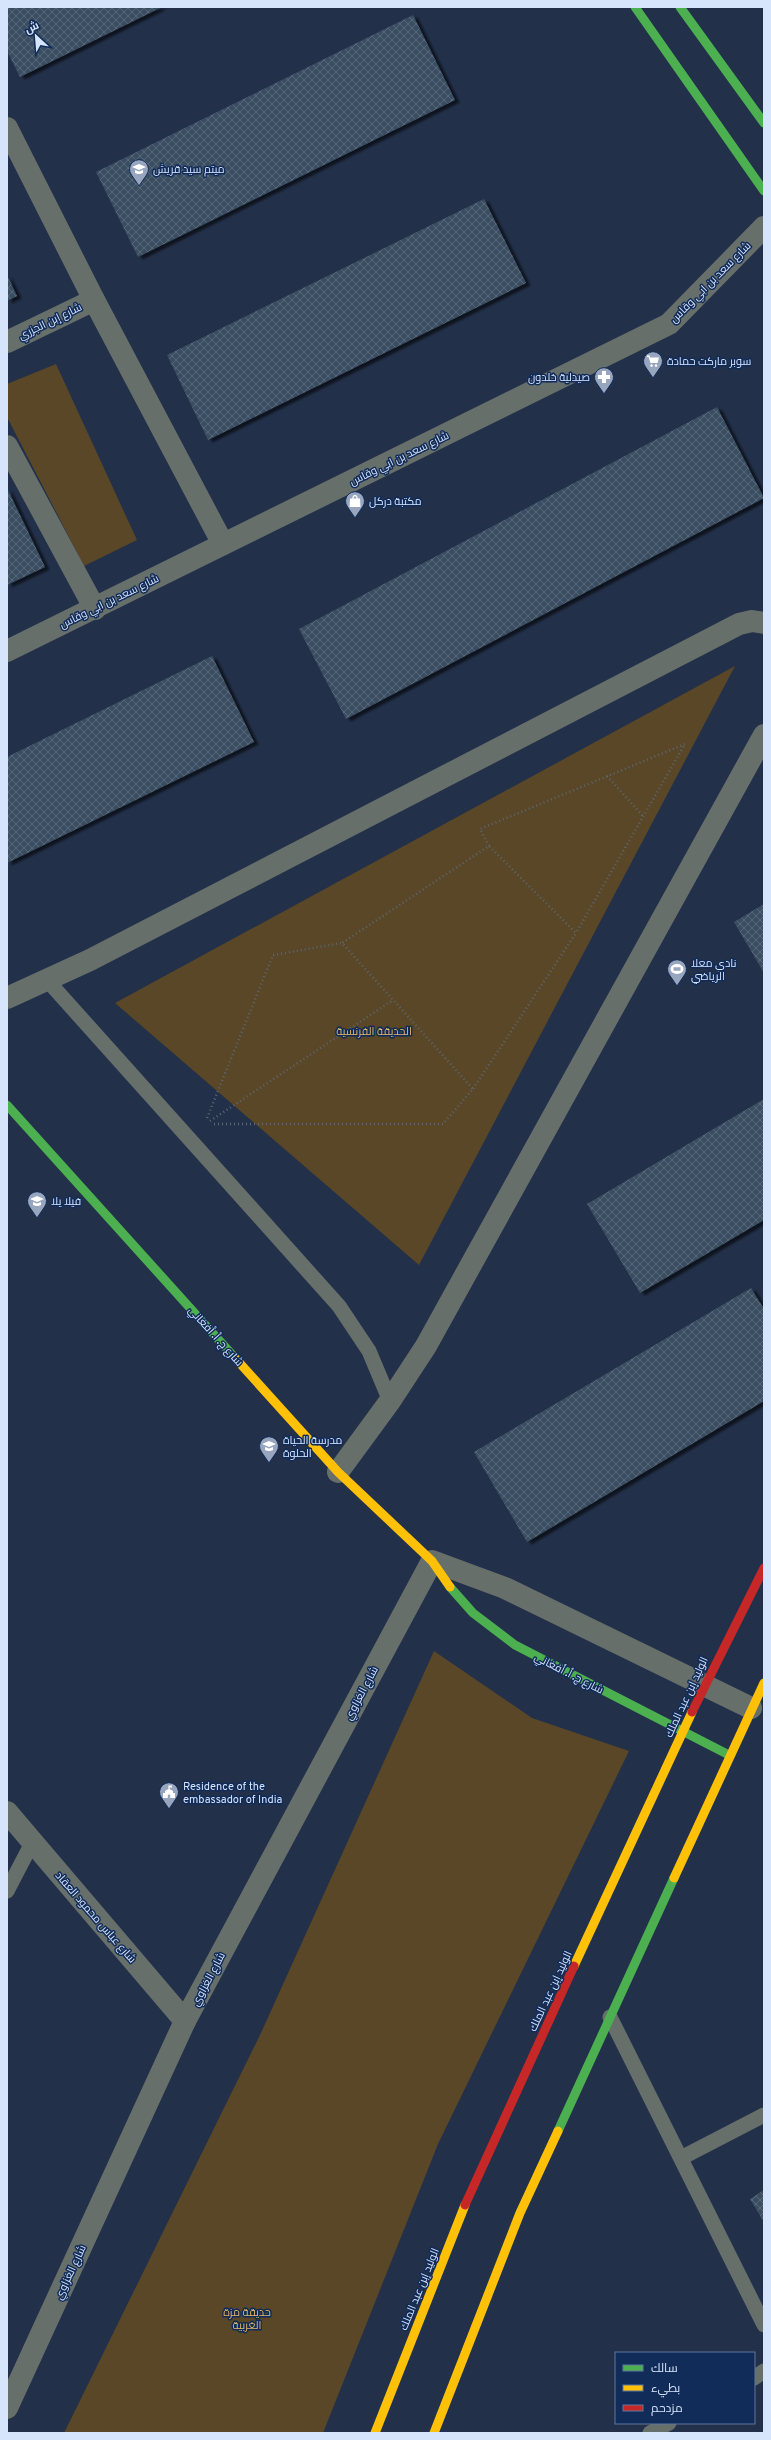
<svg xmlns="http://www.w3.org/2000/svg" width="771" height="2440" font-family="Overpass,Cairo,sans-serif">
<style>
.park{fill:#594727}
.building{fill:url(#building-cross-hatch);filter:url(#shadow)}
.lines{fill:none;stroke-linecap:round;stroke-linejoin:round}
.path{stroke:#5e666e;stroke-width:2.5;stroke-dasharray:1 3;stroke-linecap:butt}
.lane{stroke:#676f6b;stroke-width:15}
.street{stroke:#676f6b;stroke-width:22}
.fast{stroke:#4caf50;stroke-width:9}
.slow{stroke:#ffc107;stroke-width:9}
.jam{stroke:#c62828;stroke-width:9}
.labels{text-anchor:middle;stroke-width:3;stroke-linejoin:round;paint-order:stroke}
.poi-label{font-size:11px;fill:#d6e4fc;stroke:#122c5a;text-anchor:start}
.street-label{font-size:11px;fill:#d6e4fc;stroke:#122c5a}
.park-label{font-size:11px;fill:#e5b865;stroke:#122c5a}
</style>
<defs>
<pattern id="building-cross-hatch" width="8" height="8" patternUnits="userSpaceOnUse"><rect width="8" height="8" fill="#3b4e61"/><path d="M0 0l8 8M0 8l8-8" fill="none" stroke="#576779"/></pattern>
<filter id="shadow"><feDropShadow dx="4.5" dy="2.5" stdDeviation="1" flood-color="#0009"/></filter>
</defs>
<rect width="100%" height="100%" fill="#22304a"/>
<g class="park">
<path d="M56,364l81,176 -53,26 -77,-149v-33z"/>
<path d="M735,666l-316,599 -304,-262z"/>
<path d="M434,1651l98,67 97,33 -191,393 -115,289h-259l196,-398z"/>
</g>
<g class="building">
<path d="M7,7h155l-142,70 -13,-26z"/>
<path d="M413,15l42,85 -317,157 -42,-85z"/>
<path d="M484,199l42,84 -318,157 -41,-85z"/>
<path d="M7,275l10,21 -10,5z"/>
<path d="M717,407l47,91 -418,221 -47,-90z"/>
<path d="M7,488l38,79 -38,18z"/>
<path d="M212,656l42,86 -247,121v-106z"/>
<path d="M764,904v69l-30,-51z"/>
<path d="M764,1099v121l-124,73 -53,-89z"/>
<path d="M751,1288l13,21v92l-237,141 -53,-90z"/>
<path d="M764,2190v32l-14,-23z"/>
</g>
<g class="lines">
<g class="path">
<path d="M607,776l36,40"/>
<path d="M489,846l-9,-17 205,-85 -109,189"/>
<path d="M207,1118l66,-163 69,-12"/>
<path d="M210,1121l183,-121"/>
<path d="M214,1124h229l30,-35 -131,-146 147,-97 87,87 -103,156"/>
</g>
<g class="lane">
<path d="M47,980l292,326 30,45 21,50"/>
<path d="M7,1891l25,-48"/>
<path d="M610,2017l154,308"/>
<path d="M681,2158l83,-43"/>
<path d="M754,2378l10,-7"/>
<path d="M650,2433l19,-10"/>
</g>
<g class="street">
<path d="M7,128l87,172 129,244"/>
<path d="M7,342l87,-42"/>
<path d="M7,446l88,163"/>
<path d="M7,651l662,-327 95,-97"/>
<path d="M7,998l83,-38 649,-336 13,-3 12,2"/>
<path d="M338,1472l52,-71 36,-55 338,-611"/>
<path d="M7,1812l178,209"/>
<path d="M7,2408l178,-387 247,-460 73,27 246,120"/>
</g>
<g class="fast">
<path d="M635,7l129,184"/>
<path d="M680,7l84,116"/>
<path d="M7,1105l229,254"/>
<path d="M450,1587l23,26 42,32 214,110"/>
<path d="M558,2131l116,-253"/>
</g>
<g class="slow">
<path d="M236,1359l102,113 94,89 18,26"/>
<path d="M674,1878l90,-195"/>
<path d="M574,1966l118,-254"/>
<path d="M375,2433l90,-228"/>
<path d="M434,2433l86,-220 38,-82"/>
</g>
<g class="jam">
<path d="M692,1712l72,-144"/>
<path d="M465,2205l109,-239"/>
</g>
</g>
<defs>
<g id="school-pin" transform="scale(1)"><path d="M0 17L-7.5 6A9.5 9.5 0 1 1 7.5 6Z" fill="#97a5be" stroke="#122c5a"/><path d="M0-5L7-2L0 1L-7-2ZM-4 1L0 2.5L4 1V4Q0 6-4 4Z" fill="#fff"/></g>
<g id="supermarket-pin" transform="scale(1)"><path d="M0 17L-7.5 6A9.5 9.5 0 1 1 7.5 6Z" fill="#97a5be" stroke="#122c5a"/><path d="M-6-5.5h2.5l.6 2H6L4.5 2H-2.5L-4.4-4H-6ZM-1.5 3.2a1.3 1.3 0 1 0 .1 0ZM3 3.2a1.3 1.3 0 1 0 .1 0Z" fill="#fff"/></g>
<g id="pharmacy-pin" transform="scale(1)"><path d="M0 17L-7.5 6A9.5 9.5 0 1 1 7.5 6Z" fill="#97a5be" stroke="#122c5a"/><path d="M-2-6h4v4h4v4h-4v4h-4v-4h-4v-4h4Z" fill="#fff"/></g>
<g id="shop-pin" transform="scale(1)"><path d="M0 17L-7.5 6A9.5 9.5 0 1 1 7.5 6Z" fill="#97a5be" stroke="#122c5a"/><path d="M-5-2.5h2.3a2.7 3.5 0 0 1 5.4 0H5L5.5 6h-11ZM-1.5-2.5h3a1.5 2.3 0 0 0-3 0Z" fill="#fff"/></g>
<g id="stadium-pin" transform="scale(1)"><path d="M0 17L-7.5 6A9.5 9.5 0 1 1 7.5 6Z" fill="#97a5be" stroke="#122c5a"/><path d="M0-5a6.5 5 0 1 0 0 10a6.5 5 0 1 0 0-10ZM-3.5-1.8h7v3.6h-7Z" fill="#fff"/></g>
<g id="civic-pin" transform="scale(1)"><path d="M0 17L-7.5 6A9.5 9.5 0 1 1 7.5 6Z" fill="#97a5be" stroke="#122c5a"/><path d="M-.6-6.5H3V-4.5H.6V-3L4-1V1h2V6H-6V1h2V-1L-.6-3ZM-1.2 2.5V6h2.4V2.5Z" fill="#fff"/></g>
</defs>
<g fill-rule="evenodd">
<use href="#school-pin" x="139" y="169"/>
<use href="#supermarket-pin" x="653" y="361"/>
<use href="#pharmacy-pin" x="604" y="377"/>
<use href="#shop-pin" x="355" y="501"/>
<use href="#stadium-pin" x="677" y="969"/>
<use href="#school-pin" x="37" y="1201"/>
<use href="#school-pin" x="269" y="1446"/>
<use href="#civic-pin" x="169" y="1792"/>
</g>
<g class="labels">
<g class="poi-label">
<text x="153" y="173">ميتم سيد قريش</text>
<text x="667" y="365">سوبر ماركت حمادة</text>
<text x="590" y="381" text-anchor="end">صيدلية خلدون</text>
<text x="369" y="505">مكتبة دركل</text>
<text x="691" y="967">نادي معلا<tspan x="691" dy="13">الرياضي</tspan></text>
<text x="51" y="1205">فيلا يلا</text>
<text x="283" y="1444">مدرسة الحياة<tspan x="283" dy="13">الحلوة</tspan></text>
<text x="183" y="1790">Residence of the<tspan x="183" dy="13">embassador of India</tspan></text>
</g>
<g class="street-label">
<text transform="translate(710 282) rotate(-45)" y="4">شارع سعد بن ابي وقاس</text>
<text transform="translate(50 321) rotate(-26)" y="4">شارع إبن الجزري</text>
<text transform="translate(399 458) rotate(-26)" y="4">شارع سعد بن ابي وقاس</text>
<text transform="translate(109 601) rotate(-26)" y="4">شارع سعد بن ابي وقاس</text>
<text transform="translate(216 1336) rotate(48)" y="4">شارع ج. أ. أفغاني</text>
<text transform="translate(569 1673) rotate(27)" y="4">شارع ج. أ. أفغاني</text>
<text transform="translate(361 1693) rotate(-62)" y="4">شارع الغزاوي</text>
<text transform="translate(686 1697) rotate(-65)" y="4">الوليد إبن عبد الملك</text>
<text transform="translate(96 1917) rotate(49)" y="4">شارع عباس محمود العقاد</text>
<text transform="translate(208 1979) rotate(-62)" y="4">شارع الغزاوي</text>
<text transform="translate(550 1991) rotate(-65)" y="4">الوليد إبن عبد الملك</text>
<text transform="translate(70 2272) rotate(-65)" y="4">شارع الغزاوي</text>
<text transform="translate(419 2289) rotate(-68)" y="4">الوليد إبن عبد الملك</text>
</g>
<g class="park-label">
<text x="374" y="1035">الحديقة الفرنسية</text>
<text x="247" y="2316">حديقة مزة<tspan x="247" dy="13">الغربية</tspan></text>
</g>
</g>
<rect width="771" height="2440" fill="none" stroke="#d6e4fc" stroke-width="16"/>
<rect x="615" y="2352" width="140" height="72" fill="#122c5a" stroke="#60769b"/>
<rect x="623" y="2365" width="20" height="6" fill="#4caf50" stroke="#60769b"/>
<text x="651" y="2372" font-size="12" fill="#d6e4fc">سالك</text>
<rect x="623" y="2385" width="20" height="6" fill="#ffc107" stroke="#60769b"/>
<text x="651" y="2392" font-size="12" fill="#d6e4fc">بطيء</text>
<rect x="623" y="2405" width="20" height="6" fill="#c62828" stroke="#60769b"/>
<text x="651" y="2412" font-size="12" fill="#d6e4fc">مزدحم</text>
<g transform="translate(36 36) rotate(334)" stroke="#122c5a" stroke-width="3" paint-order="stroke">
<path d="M0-3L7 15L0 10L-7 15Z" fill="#d6e4fc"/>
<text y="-6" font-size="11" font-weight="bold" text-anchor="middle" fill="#d6e4fc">ش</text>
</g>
</svg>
